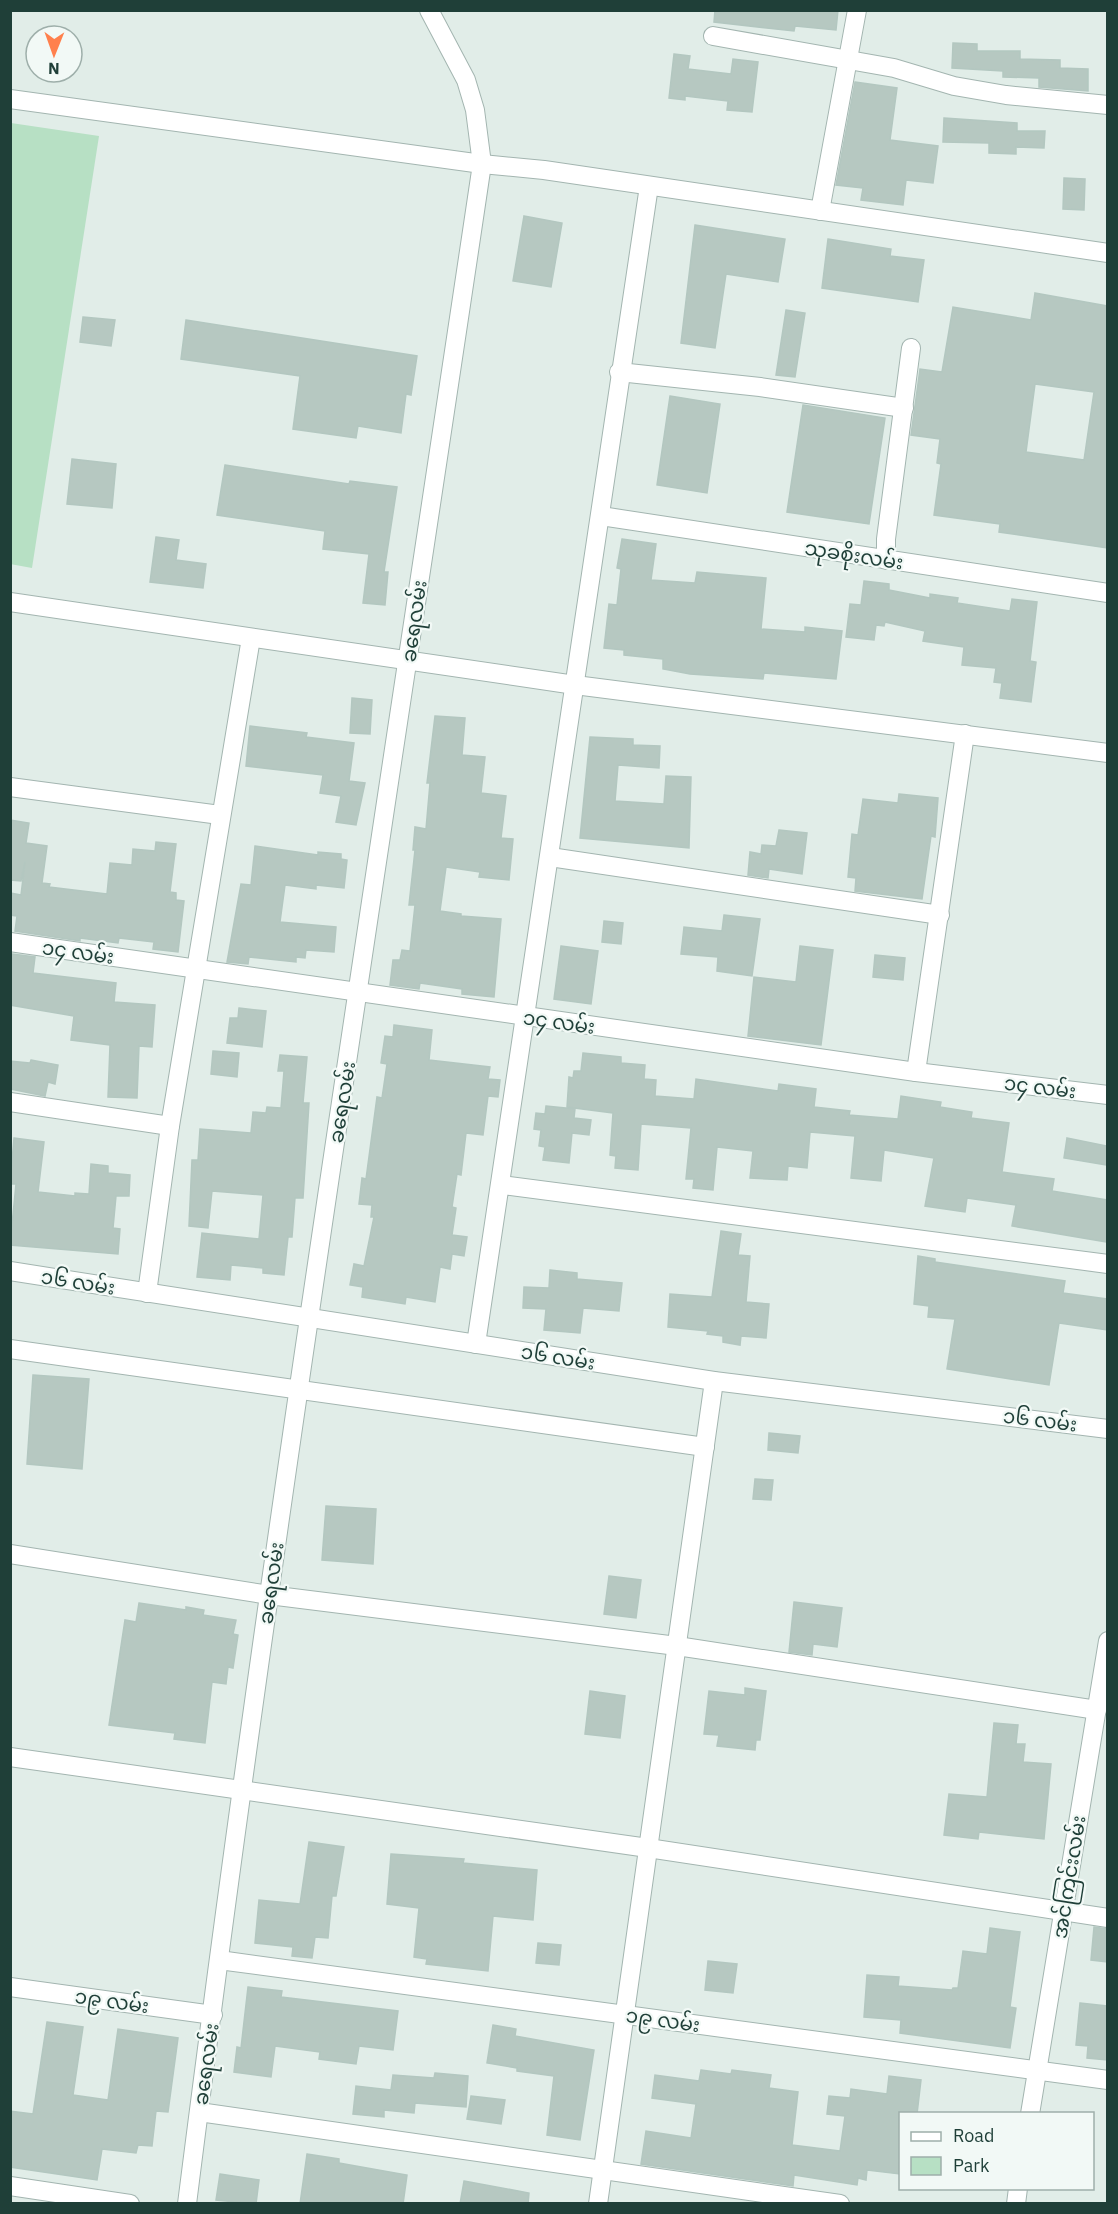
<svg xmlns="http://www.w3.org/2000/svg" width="1118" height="2214" font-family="'IBM Plex Sans','Noto Sans Myanmar',sans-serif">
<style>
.green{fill:#b7e0c4}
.building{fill:#b6c8c1;stroke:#b3c7c0;stroke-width:1.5;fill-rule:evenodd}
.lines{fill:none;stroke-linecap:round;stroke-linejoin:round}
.minor-casing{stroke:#a3b5b0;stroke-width:20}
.minor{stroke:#fff;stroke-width:18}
.labels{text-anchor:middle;stroke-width:4.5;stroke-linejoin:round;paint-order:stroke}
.street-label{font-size:20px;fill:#1f3f38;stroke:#f2f9f6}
</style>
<rect width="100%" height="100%" fill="#e1ede8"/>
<path class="green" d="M11,123l88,13 -67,432 -22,-4z"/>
<g class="building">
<path d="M715,10h123l-2,20 -41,-4 -1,5 -80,-9z"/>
<path d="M953,43l24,1v7h43v8l40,1v8l28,1v22l-49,-4v-9l-36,-1v-6l-51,-3z"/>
<path d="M674,54l16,2 -2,13 43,5 2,-15 25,3 -6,50 -25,-2 1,-9 -43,-5v4l-16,-2z"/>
<path d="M855,82l42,6 -7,52 48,6 -5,37 -27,-3 -3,25 -42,-5 2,-12 -27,-3z"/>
<path d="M944,118l73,5v8h28l-1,17 -28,-1v7l-27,-1v-10l-46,-1z"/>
<path d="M1064,178l21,1 -1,31 -21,-1z"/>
<path d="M524,216l38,7 -11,64 -38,-6z"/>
<path d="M695,225l90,14 -7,43 -52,-8 -11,74 -34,-5z"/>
<path d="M828,239l63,10 -1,7 34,4 -6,42 -96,-14z"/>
<path d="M1035,293l72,13v242l-108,-16 1,-8 -66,-9 7,-51 -4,-1 3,-24 -29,-4 9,-66 22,3 11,-65 78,13zM1035,384l59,8 -10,68 -58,-8z"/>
<path d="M786,310l19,3 -10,64 -19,-2z"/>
<path d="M83,317l32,3 -4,26 -31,-4z"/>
<path d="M186,320l231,36 -6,39 -5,-1 -5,39 -43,-7 -2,12 -63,-9 7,-53 -119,-17z"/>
<path d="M670,396l50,8 -13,89 -50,-8z"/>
<path d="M803,405l82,13 -16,106 -82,-12z"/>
<path d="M72,459l44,5 -4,44 -45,-4z"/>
<path d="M225,465l124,19 1,-3 47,6 -13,85h4l-3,33 -22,-2 6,-49 -46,-5 2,-18 -108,-16z"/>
<path d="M156,537l23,3 -3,20 30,4 -3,24 -53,-6z"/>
<path d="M622,539l34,5 -5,36 44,3 2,-11 69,6 -5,51 44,3v-5l37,4 -6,48 -72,-6 -1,6 -73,-5 -27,-5v-10l-39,-4v-5l-20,-2 5,-44 8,1 4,-36 -4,-1z"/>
<path d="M864,581l25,3v6l41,8v-4l28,4 -1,5 53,8 2,-12 25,3 -7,59 6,1 -5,40 -31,-4 2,-15 -8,-1 2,-14 -34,-3 2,-18 -41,-6 2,-10 -40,-9 -1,4 -8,-1 -2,15 -28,-3 4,-33 11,1z"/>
<path d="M352,698l20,2 -2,34 -20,-1z"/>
<path d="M435,716l30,2 -3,37 23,2 -4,36 25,3 -5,42 12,1 -4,41 -30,-3 1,-5 -34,-5 -6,44 21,3v2l40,3 -7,78 -32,-3v-5l-42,-6 -1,6 -29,-4 3,-25h7l2,-10 8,1 5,-46h-6l6,-55h-2l2,-23 11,2 4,-46h-3z"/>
<path d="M250,726l57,7 -1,4 48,6 -5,38 16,2 -9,42 -20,-3 5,-26 -21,-3 3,-18 -77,-9z"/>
<path d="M590,737l43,2v6l27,1 -1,22 -41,-3 -3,36 49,3 2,-28 25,1 -2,71 -109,-10z"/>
<path d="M899,794l39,4 -3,39 -4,-1 -9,63 -67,-8 1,-13 -8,-1 4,-43 6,1 5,-36 35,4z"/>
<path d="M10,820l19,3 -3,20 21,3 -5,37 8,1 -1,3 58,7 3,-31 22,2 1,-16 22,2 1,-9 20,2 -6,48 6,1v7l8,1 -6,51 -25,-3 1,-7 -35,-4 -1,5 -38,-5v3l-65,-10 2,-15 -7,-1v-22l11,2 4,-33 -4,19 -11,-1z"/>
<path d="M779,830l28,3 -5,41 -33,-5 -1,9 -20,-3 2,-23 11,2 1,-9 14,1z"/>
<path d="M255,846l63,9v-3l23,2v5l6,1 -3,28 -28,-3v4l-31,-4 -5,37 56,5 -2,25 -28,-2 -1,8 -9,-1v5l-47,-5 -1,7 -21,-2 14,-78 10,1z"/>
<path d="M724,915l36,4 -8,57 -35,-5 1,-14 -37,-3 3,-27 38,4z"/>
<path d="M604,921l19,2 -2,21 -19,-2z"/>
<path d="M561,946l37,5 -7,53 -37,-5z"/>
<path d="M800,946l33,4 -12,95 -73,-9 6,-59 42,5z"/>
<path d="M12,954l23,3 -2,16 83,10 -2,19 41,3 -3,42 -13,-1 -2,52 -29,-1 2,-52 -39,-5 3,-24 -64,-11z"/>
<path d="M875,955l30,3 -2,22 -30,-3z"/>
<path d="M239,1008l27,3 -4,36 -35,-4 3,-25h8z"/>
<path d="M394,1025l38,5 -3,30 61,7 -2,12 12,1 -2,17 -10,-1 -5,39 -17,-2 -5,42 -4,-1 -5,33 4,1 -4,27 15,2 -3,19 -12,-2 -2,15 -10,-2 -5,35 -29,-5 -1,7 -43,-7 1,-10 -13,-2 4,-21 10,2 10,-49h-3l1,-12 -13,-1 3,-26 4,1 11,-82 5,1 5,-34 -6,-1 4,-27 8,1z"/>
<path d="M213,1051l26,2 -2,24 -26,-3z"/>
<path d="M583,1053l38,4v6l24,2 -1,14 12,1 -1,16 39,3 2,-20 82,12 1,-7 37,5 -2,18 36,4 -1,4 49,4 3,-23 40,6 -1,5 32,5 -1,6 38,5 -7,49 52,7 -2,12 55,9v42l-95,-16 4,-21 -49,-7 -2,14 -40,-6 9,-48 -50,-8 -3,31 -30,-3 4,-42 -45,-4 -3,36 -19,-2 -1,14 -37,-2 3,-27 -36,-4 -4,43 -20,-2 1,-9h-8l5,-51 -50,-4 -3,46 -23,-2 1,-12 -6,-1 3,-42 -46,-6 2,-30 4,1 1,-7h7z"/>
<path d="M280,1055l27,2 -4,46h6l-6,95h-8l-3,39h-4l-4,38 -21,-2v-5l-32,-3 -1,15 -33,-3 5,-44 57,6 4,-44 -51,-4 -4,37 -19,-2 3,-66h6l2,-31 51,4 2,-21 13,1 1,-6 14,1 3,-37h-6z"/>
<path d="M31,1060l27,5 -3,19 -7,-2 -3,14 -35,-7v-28l20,2z"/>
<path d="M546,1106l29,3 -1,9 17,2 -2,15 -17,-2 -3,30 -26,-3 2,-13 -6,-1 2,-16 -7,-1 2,-16 9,1z"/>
<path d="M14,1138l30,4 -6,50 37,4v-3l14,1 2,-30 17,2v7l22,2 -1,21h-13l-3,32 7,1 -2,25 -108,-9 6,-61h-6z"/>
<path d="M1067,1138l40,8v19l-43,-7z"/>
<path d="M721,1231l20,3 -3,21 12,1 -4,46 23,2 -3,34 -25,-2 -1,9 -17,-3v-6l-16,-2 1,-3 -40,-4 2,-33 42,3z"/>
<path d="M918,1256l17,3v3l130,19 -2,12 44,6v31l-48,-7 -10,62 -102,-16 8,-50 -27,-2 1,-11 -15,-2z"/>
<path d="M550,1270l27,3v6l45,4 -3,28 -36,-3 -3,25 -36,-3 2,-21 -23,-1 1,-21 25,1z"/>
<path d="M33,1375l56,4 -7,90 -55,-5z"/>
<path d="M769,1433l31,3 -2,17 -30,-3z"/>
<path d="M755,1479l18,1 -2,20 -18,-1z"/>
<path d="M326,1506l50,3 -3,55 -51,-4z"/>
<path d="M609,1576l32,4 -5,38 -32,-4z"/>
<path d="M794,1602l48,6 -5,39 -24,-3 -1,11 -23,-3z"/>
<path d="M139,1603l47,7v-3l18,3 -1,5 33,5 -3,14 5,1 -5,33 -5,-1 -2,17 -14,-2 -7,61 -31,-4 1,-6 -66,-8 16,-105 11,2z"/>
<path d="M745,1688l21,3 -6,49h-4l-1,10 -38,-4 2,-11 -15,-1 5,-43 36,4z"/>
<path d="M590,1691l35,5 -5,42 -35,-4z"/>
<path d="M994,1723l24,2 -2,19h9l-2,18 28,2 -7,75 -65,-7 -1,7 -34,-4 5,-41 38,3z"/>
<path d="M309,1842l35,5 -8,49h-4l-4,42 -13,-1 -3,21 -20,-2 1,-9 -38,-4 4,-43 41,4z"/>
<path d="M391,1854l73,5 -1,4 74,7 -4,50 -40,-4 -5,55 -62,-7 1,-5 -13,-2 5,-49 -32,-4z"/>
<path d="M1094,1927l13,2v33l-16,-2z"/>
<path d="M990,1928l30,4 -10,75 6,1 -6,40 -110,-15 1,-13 -37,-3 3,-42 32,2 -1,9 54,4 1,-2h5l5,-37 24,3z"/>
<path d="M538,1943l23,2 -2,20 -23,-2z"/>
<path d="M708,1961l29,3 -4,29 -28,-3z"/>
<path d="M248,1987l34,4 -1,6 117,14 -5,39 -34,-4 -3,18 -37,-5 1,-7 -45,-6 -4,31 -37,-5 3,-25 4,1z"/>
<path d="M1080,2003l27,3v54l-20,-2 1,-12 -12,-1z"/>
<path d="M47,2022l36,5 -10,68 35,5 10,-71 60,9 -10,74 -12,-1 -4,35 -14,-1 -2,8 -34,-4 -5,31 -87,-13v-56l23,3z"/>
<path d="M493,2025l23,4 -1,7 79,14 -14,90 -33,-5 7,-59 -37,-5v-3l-30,-5z"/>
<path d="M701,2070l30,4 1,-4 39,5 -2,13 29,4 -6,53 48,6 5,-35 -18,-2 2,-18 21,2 1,-9 36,5 2,-18 32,4 -4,34h-17v60l-33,-4 -1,10 -8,-2 -1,7 -63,-10 -1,11 -152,-22 5,-33 45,7 5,-34 -44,-6 3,-23 44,6z"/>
<path d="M435,2073l33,3 -2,31 -51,-4 -1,10 -30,-3v7l-31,-3 3,-28 35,4 2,-15 41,3z"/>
<path d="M471,2096l34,4 -4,24 -34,-5z"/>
<path d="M307,2154l32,5v4l68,12 -4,29h-103z"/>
<path d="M220,2174l39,6 -3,24 -40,-4z"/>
<path d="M464,2181l65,12 -1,11h-68z"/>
</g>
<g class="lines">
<g class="minor-casing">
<g id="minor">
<path d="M713,36l181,32 60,18 52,9 102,10"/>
<path d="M10,99l472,65 62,6 564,83"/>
<path d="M820,211l37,-201"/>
<path d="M619,372l141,15 144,21"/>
<path d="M601,516l507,77"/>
<path d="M886,560v-21l25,-191"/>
<path d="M10,602l565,83 533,68"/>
<path d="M10,787l210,28"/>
<path d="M550,857l390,58"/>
<path d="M10,942l906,130 192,23"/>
<path d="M916,1072l49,-338"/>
<path d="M10,1102l160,24"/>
<path d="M502,1185l606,79"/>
<path d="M10,1271l704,110 394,48"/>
<path d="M147,1293l23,-167 81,-488"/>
<path d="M476,1344l173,-1158"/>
<path d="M10,1349l695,98"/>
<path d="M10,1554l259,41 408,51 420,64"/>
<path d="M10,1757l638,91 460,70"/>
<path d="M219,1960l889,120"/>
<path d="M10,1987l203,28"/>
<path d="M199,2112l641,92"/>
<path d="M1030,2114l78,-473"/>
<path d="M10,2186l120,18"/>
<path d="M187,2204c86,-682 194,-1360 295,-2040l-7,-54 -9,-30 -37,-70"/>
<path d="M598,2204l116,-823"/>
<path d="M1016,2204l2,-16"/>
</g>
</g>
<use href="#minor" class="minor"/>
</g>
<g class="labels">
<g class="street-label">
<text transform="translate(854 555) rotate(9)" y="7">သုခစိုးလမ်း</text>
<text transform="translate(414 621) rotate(-82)" y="7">ခရေလမ်း</text>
<text transform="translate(78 952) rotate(8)" y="7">၁၄ လမ်း</text>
<text transform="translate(559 1022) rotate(8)" y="7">၁၄ လမ်း</text>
<text transform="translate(1040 1087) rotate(7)" y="7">၁၄ လမ်း</text>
<text transform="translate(342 1102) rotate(-81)" y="7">ခရေလမ်း</text>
<text transform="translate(78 1282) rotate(9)" y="7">၁၆ လမ်း</text>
<text transform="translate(558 1357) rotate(9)" y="7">၁၆ လမ်း</text>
<text transform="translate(1040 1420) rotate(7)" y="7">၁၆ လမ်း</text>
<text transform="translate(271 1583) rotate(-82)" y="7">ခရေလမ်း</text>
<text transform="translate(1069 1877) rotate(-81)" y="7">အင်ကြင်းလမ်း</text>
<text transform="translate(112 2001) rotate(8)" y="7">၁၉ လမ်း</text>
<text transform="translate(663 2020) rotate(8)" y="7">၁၉ လမ်း</text>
<text transform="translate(206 2064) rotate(-82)" y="7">ခရေလမ်း</text>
</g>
</g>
<rect width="1118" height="2214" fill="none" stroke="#1f3f38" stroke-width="24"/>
<rect x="899" y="2112" width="195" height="78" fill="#f2f9f6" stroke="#9eafaa" stroke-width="1.5"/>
<rect x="911" y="2132" width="30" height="9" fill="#ffffff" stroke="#9eafaa" stroke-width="1.5"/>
<text x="953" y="2142" font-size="18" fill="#1f3f38">Road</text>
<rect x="911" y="2157" width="30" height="18" fill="#b7e0c4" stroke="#9eafaa" stroke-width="1.5"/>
<text x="953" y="2172" font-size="18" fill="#1f3f38">Park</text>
<g transform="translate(54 54) rotate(181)"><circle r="28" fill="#f2f9f6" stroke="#9eafaa" stroke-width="1.5"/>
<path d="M0-4.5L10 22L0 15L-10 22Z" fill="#ff804d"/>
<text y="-9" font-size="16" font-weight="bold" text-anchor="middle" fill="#1f3f38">N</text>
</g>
</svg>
